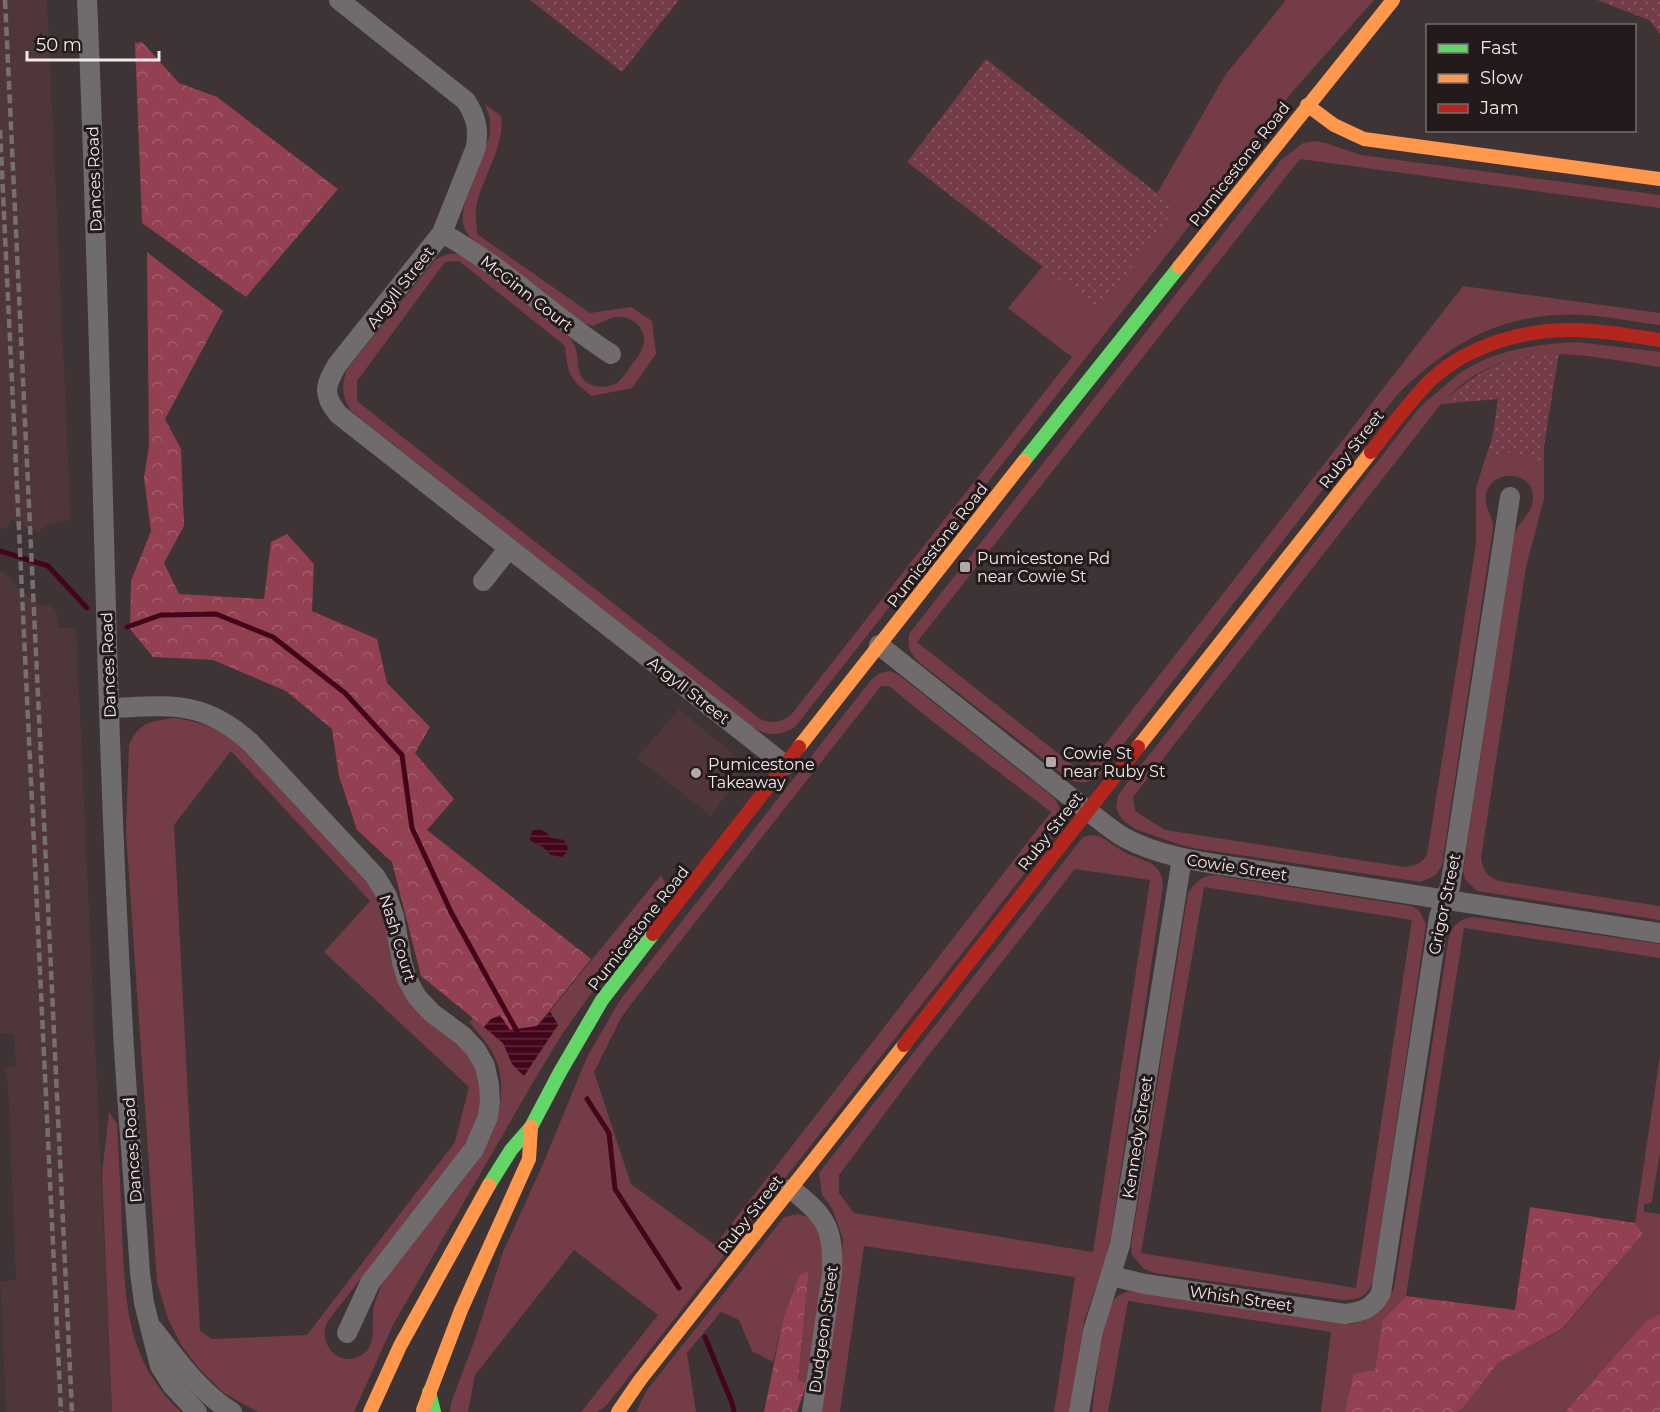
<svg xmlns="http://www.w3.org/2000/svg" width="1660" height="1412" font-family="Montserrat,sans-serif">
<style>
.built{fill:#4e3639}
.grass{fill:#743c47;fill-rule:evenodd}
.forest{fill:url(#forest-crowns)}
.park{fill:url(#park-dots)}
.water{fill:url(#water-rules)}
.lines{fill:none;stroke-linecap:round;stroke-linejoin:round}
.stream{stroke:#43051a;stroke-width:5}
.street{stroke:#706b6c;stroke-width:20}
.fast{stroke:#63d668;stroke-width:14}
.slow{stroke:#ff974d;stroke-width:14}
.jam{stroke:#b3261e;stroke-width:14}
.rail{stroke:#766f71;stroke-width:4.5;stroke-dasharray:9 4.5;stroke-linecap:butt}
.poi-dot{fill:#b4a9aa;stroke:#221a1b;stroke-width:2}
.labels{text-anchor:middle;stroke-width:6;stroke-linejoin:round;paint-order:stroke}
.street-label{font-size:16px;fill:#f4e8e9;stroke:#221a1b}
.poi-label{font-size:16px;fill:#f4e8e9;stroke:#221a1b;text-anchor:start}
</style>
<defs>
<pattern id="forest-crowns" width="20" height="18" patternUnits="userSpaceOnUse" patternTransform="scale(1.5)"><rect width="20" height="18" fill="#934053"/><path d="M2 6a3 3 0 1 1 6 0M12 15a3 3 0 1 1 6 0" fill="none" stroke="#a35c6c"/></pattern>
<pattern id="park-dots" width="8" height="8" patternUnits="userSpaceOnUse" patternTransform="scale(1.5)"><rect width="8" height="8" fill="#743c47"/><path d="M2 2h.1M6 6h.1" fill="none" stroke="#885862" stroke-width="1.8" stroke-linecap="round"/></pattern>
<pattern id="water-rules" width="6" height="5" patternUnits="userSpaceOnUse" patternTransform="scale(1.5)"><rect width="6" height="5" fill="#43051a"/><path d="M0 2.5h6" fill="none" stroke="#5f293b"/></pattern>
</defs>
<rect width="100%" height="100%" fill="#3e3335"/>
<g class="built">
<path d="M0,0h47l24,519 -27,8 -6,6 -27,-14 -4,10 -7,-2z"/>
<path d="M0,571l9,5 5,9 27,21h10l6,6 1,16h18l36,784h-106l-6,-131 16,-1 -8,-196 -4,-17 12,-1 -2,-33 -14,1z"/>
<path d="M679,709l51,42 9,12 2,7 -2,7 -28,39 -74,-58z"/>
</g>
<g class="grass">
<path d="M1286,0h88l-81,91 -127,165 -371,471c-15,10 -29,9 -44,-1l-400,-315c-9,-15 -10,-25 -4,-42l88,-109c12,-7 22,-9 34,-2l101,80c12,15 4,32 14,42 7,8 26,9 34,2 5,-4 8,-10 12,-15 11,-14 22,-28 6,-44 -6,-5 -13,-7 -21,-6 -7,2 -15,6 -22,9l-19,-6 -104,-83c-9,-11 -8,-18 -6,-31l26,-71v-16l-5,-15 16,12c5,30 -21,64 -25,93 -1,8 1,17 1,25l113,79 41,-6 21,14 4,33 -24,34 -40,8c-23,-17 -24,-22 -27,-50l-106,-85 -14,1 -88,119v20l403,318c12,5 20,4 31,-4l281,-358 -64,-49 35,-42 56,43 77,-101 -19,-15 69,-119z"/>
<path d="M1315,141l11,2 35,12 299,40v13l-360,-49 -383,483 166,131 380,-487 197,27v12c-34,-4 -71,-13 -106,-10 -66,5 -111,35 -157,80l-300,383c-10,5 -17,6 -27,2l-150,-117c-10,-10 -13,-15 -11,-29l372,-474 22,-17z"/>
<path d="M1577,342l83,10v15c-69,-10 -133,-29 -195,15 -9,6 -16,15 -24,22l-308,393 2,14 30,19 240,37c10,-1 17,-4 22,-12l49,-311v-56l9,-29c23,-11 40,-6 59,10v30l-18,68 -45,291c2,13 6,18 18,23l161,25v14l-183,-29 -12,-12 -2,-8 51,-336c4,-14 18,-20 19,-36 2,-28 -41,-32 -47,-5 -3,13 8,23 7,35l-51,336 -6,10 -15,7 -228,-34 -18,-5 -40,-14 -10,-7 -6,-7 -3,-8 2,-12 302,-388c12,-10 24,-21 36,-31 34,-26 80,-32 121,-34z"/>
<path d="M890,671l9,4 155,123c8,11 9,19 4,33l-452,575 -9,6h-16l77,-97 -84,-65 -99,125 -7,37h-18l1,-9 24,-64 28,-87 40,-88 44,-107 33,-57 251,-320 9,-7zM881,686h8l43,35 119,91 -336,433 -84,-61 -37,-112 27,-54 10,-14z"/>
<path d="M175,718c27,4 44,11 67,26l135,148 10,26 6,42 66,80 15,21 8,21v25l-7,18 -14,26 -134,171c-10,23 14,48 36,32 15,-11 7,-32 11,-48 3,-12 8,-23 15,-34 17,-20 33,-40 49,-61 33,-40 73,-86 61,-142 -4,-18 -18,-33 -29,-46l3,-6 30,26 9,21 46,-39 -8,-14 111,-136 6,11 -104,147 -28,46 -142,246 -39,87h-96l-34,-19 -23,-22 -20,-26 -13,-26 -11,-37 -31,-450 3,-87c10,-23 22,-24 46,-27zM231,751l139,150 -46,51 145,135 -14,55 -148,193 -95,4 -12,-8 -26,-506z"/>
<path d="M1093,835l8,2 25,16 25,10 7,6 4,8 1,9 -54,364 -25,71 -14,91h-16l21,-135 -211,-31 -24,166h-19l19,-128 3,-45 -11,-31 -10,-13 -3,-22 264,-336zM1075,869l75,11 -57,372 -239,-39 -15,-20v-18l85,-114z"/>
<path d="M1214,875l197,31 8,4 7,14 -53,357c-6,16 -14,19 -30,19l-188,-27 -11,-4 -12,-14 -1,-10 57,-352c7,-11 14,-17 26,-18zM1204,887l208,33 -56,368 -215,-35z"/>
<path d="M1473,917l187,27v14l-196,-30 -58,368 -24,25 -7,49 -22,4 -8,38h-24l10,-80 -203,-31 -20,111h-16c3,-23 10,-95 21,-111 4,-6 10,-8 16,-10l223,33c23,-7 32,-12 42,-36l55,-352c5,-12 11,-17 24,-19z"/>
<path d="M1660,1056v97l-8,48 -1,2 -7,1v8l16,2v100l-14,7 -81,91h-107l6,-5 34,-44 65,-34 80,-95 -8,-11z"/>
<path d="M109,1112l8,12c2,37 4,74 5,111 4,70 4,125 59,177h-69l-10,-238z"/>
<path d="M798,1214l9,3 9,7 9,28 -18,131 -9,-1 11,-111 -10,6 -16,42 -10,43 -21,-11 -13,-31 -18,-8 -34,41 9,59h-60l11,-22 137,-173z"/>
</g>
<g class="forest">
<path d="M142,42l37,41 38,14 121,92 -92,108 -104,-74 -7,-180z"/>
<path d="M147,252l76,59 -58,108 16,30 3,77 -20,37 15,31 85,5 7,-57 16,-8 27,30 -2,47 65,28 10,44 43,44 -15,26 39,46 -27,31 164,129 -54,67 -27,4 -19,-11 -7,8 -63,-51 -29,-114 -35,-32 -18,-54 -7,-47 -46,-38 -73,-31 -60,-3 -23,-28 1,-48 20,-50 -7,-53 5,-32z"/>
<path d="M1530,1207l105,16 8,11 -81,95 -64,34 -34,44 -6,5h-113l8,-38 22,-4 7,-49 24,-25 109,14z"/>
<path d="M809,1270l-11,111 9,2 -10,29h-33l19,-93 16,-43z"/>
<path d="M1660,1314v98h-95l81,-91z"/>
</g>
<g class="park">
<path d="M530,0h149l-57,72z"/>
<path d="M1597,0h63v34l-11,-14z"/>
<path d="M986,59l190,149 -77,102 -192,-148z"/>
<path d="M1559,352l-15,94v23c-19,-16 -36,-21 -59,-10l7,-20 6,-40 -57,5c39,-36 65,-48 118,-52z"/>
</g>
<g class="water">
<path d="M539,829l7,3 5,6 13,2 4,8 -2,5 -4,4 -11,-2 -9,-9 -7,-2 -5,-4v-4l3,-6z"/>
<path d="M550,1012l8,13 -34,51 -12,-12 -9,-21 -19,-16 7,-8 9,-4 10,15 27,-4z"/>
</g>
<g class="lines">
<g class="stream">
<path d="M0,551l48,15 39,42"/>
<path d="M127,627l34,-12 55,-1 57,23 72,56 57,62 10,73 39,84 67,121"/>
<path d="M587,1099l22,34 6,56 64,99"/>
<path d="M705,1337l27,66 2,9"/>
</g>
<g class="street">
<path d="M87,0c15,330 16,662 34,992 4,94 13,187 19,281l4,30 16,63 12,19 25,27"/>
<path d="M339,0l127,101c10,16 13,27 10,46l-34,86 -105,132c-12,21 -15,29 1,49l447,351"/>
<path d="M442,233c61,33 111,84 169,121"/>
<path d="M483,581l26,-33"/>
<path d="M879,645l209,166c12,9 24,20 37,27 36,19 77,24 116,30l419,65"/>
<path d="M110,708c60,-2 92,-9 140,34l125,134 12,20 7,20 8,46 5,17 10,18 15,16 31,23 13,14 9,16 4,19 1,16 -2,16 -14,32 -104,134 -23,50"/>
<path d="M791,1189c35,27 43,39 41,84l-20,139"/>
<path d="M1111,1276l34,8 200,30c17,-2 28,-6 36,-21l58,-376 11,-30 60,-390"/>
<path d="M153,1329c24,30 46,63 79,83"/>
<path d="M1079,1412l14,-81 27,-86 62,-387"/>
</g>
<g class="fast">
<path d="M1024,461l155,-194"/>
<path d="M489,1185l22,-35 20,-23 29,-55 42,-72 51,-66"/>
<path d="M429,1392l5,20"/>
</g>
<g class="slow">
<path d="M1307,105l27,20 30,14 296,40"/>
<path d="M1179,267l214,-267"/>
<path d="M799,747l225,-286"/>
<path d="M1138,747l233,-295"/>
<path d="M423,1410l38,-100 68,-151 2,-32"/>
<path d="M370,1412l30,-66 89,-161"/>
<path d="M618,1412l22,-32 264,-335"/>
</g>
<g class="jam">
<path d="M1371,452c20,-25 39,-52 62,-74 37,-33 92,-49 140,-48 30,0 58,6 87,10"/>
<path d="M653,934l146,-187"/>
<path d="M904,1045l234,-298"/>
</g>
<g class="rail">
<path d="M5,0l67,1412"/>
<path d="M0,130l61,1282"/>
</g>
</g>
<g class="poi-dot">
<rect x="959" y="561" width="12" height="12" rx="3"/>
<rect x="1045" y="756" width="12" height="12" rx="3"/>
<circle cx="696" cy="773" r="6"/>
</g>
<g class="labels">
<g class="street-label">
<text transform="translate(1239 164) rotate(-52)" y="6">Pumicestone Road</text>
<text transform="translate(94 179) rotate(-92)" y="6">Dances Road</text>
<text transform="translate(400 287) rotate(-52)" y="6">Argyll Street</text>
<text transform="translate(527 293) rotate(38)" y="6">McGinn Court</text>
<text transform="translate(1351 449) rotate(-52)" y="6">Ruby Street</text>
<text transform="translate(937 545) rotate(-52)" y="6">Pumicestone Road</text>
<text transform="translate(108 665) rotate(-92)" y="6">Dances Road</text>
<text transform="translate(689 690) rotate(38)" y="6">Argyll Street</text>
<text transform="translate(1050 831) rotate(-52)" y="6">Ruby Street</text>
<text transform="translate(1237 867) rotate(9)" y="6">Cowie Street</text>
<text transform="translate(1444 904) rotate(-78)" y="6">Grigor Street</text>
<text transform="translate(638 928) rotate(-52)" y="6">Pumicestone Road</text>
<text transform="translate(398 938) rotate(73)" y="6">Nash Court</text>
<text transform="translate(1137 1137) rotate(-81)" y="6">Kennedy Street</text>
<text transform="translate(132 1150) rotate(-94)" y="6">Dances Road</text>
<text transform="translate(750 1214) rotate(-52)" y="6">Ruby Street</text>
<text transform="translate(1241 1298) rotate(8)" y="6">Whish Street</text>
<text transform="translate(823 1329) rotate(-82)" y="6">Dudgeon Street</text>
</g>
<g class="poi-label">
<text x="977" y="564">Pumicestone Rd<tspan x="977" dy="18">near Cowie St</tspan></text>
<text x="1063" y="759">Cowie St<tspan x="1063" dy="18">near Ruby St</tspan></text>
<text x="708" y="770">Pumicestone<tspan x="708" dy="18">Takeaway</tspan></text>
</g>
</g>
<rect x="1426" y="24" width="210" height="108" fill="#221a1b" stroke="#766c6d" stroke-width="1.5"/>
<rect x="1438" y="44" width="30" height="9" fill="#63d668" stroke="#766c6d" stroke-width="1.5"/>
<text x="1480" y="54" font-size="18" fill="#f4e8e9">Fast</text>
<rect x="1438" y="74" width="30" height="9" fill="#ff974d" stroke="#766c6d" stroke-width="1.5"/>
<text x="1480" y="84" font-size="18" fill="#f4e8e9">Slow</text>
<rect x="1438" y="104" width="30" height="9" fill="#b3261e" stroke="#766c6d" stroke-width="1.5"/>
<text x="1480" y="114" font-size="18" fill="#f4e8e9">Jam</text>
<path d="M27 51v9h132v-9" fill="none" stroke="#f4e8e9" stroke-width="3"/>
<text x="36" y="51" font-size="18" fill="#f4e8e9" stroke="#221a1b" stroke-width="4.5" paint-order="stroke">50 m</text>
</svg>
